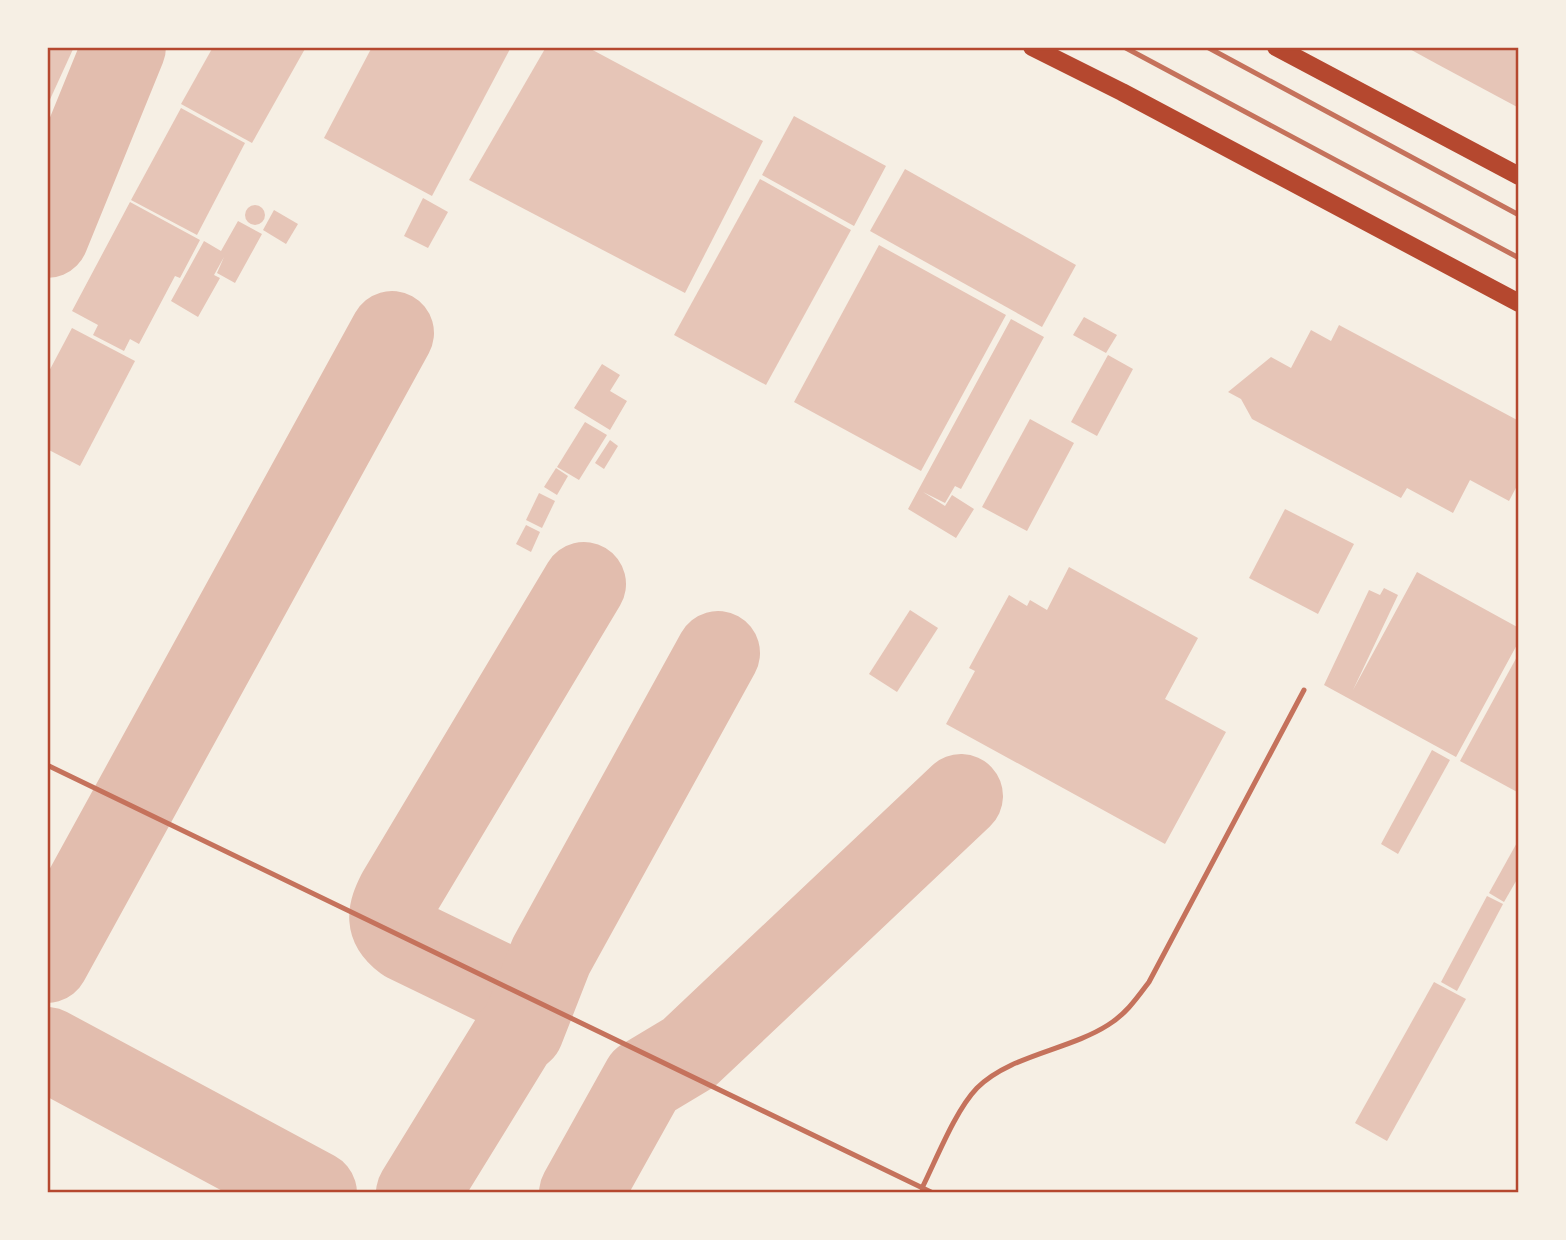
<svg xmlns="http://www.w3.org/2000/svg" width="1566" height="1240" font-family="Raleway,sans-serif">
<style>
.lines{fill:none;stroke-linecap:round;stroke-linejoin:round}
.taxiway{stroke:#e2bdae;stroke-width:84}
.building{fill:#e6c5b7}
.service{stroke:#c5725c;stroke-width:5}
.primary{stroke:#b5482f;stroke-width:18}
.neatline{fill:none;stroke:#b5482f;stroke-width:2.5}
</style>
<rect width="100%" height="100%" fill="#f6efe4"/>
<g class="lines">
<g class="taxiway">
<path d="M47,236l77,-189"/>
<path d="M47,961l345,-628"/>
<path d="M497,984l-91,-44c-20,-15 -17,-27 -7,-47l185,-309"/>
<path d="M47,1049l268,144"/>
<path d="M418,1193l96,-156 8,-7 29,-74 167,-303"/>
<path d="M581,1193l63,-113 45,-27 272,-257"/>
</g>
</g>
<g class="building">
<path d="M47,47h27l-27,59z"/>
<path d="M213,47h93l-54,96 -71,-39z"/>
<path d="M372,47h139l-79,149 -108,-58z"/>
<path d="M546,47h41l176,94 -78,152 -216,-113z"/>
<path d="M1406,47h113v61l-82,-44z"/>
<path d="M181,108l64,35 -48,92 -66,-35z"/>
<path d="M794,116l92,50 -32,60 -92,-51z"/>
<path d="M905,169l171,96 -34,62 -172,-96z"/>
<path d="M760,179l91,51 -85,155 -92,-50z"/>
<path d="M423,198l25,14 -20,36 -24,-12z"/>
<path d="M130,202l70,38 -20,38 -5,-2 -36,68 -9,-5 -6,12 -31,-16 5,-10 -26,-14z"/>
<circle cx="255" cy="215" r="10"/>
<path d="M274,210l24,14 -12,20 -23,-14z"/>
<path d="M238,221l24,13 -27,49 -18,-10 7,-16 -10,18 6,3 -22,39 -27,-16 33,-60 17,10z"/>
<path d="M879,245l127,70 -85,156 -127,-69z"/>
<path d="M1084,317l33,18 -11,18 -33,-18z"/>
<path d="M1011,319l33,18 -83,152 -6,-3 -10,17 -22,-11 22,14 7,-11 22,14 -18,29 -48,-29z"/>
<path d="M1339,325l180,96v61l-10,19 -39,-21 -17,33 -46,-25 -6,10 -149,-79 -11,-20 -13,-7 43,-35 20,11 20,-38 20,11z"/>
<path d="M72,328l63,33 -55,105 -33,-17v-74z"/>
<path d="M1108,355l25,14 -36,67 -26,-14z"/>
<path d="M602,364l18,11 -10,16 17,10 -17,29 -36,-22z"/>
<path d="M1030,419l44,24 -47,88 -45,-24z"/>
<path d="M585,422l22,13 -28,45 -22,-13z"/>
<path d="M610,440l8,6 -14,23 -9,-6z"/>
<path d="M556,468l12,8 -11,19 -13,-8z"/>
<path d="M539,493l16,8 -13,27 -16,-8z"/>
<path d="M1285,509l69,35 -36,70 -69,-36z"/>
<path d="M526,525l14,7 -9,20 -15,-8z"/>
<path d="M1069,567l129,71 -33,61 61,33 -61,112 -219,-120 29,-53 -6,-3 40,-73 18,11 3,-6 17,10z"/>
<path d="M1417,572l102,56v13l-63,116 -132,-72 45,-95 11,5 4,-7 14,7 -45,95z"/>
<path d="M910,610l28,18 -41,64 -28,-18z"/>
<path d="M1519,653v140l-59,-32z"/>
<path d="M1432,750l18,10 -52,94 -17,-10z"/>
<path d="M1519,839v37l-15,26 -15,-9z"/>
<path d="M1487,896l16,8 -46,87 -16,-9z"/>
<path d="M1434,982l32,17 -79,142 -32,-18z"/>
</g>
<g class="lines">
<g class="service">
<path d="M1124,47l395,211"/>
<path d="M1207,47l312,168"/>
<path d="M47,765l886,428"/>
<path d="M922,1188c15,-30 33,-77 55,-100 33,-33 92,-38 131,-63 18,-11 29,-27 41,-43l155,-292"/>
</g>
<g class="primary">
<path d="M1032,47l90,45 397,211"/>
<path d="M1276,47l243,129"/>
</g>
</g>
<rect width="1566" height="1240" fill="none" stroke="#f6efe4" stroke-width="98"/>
<rect x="49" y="49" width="1468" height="1142" class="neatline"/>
</svg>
